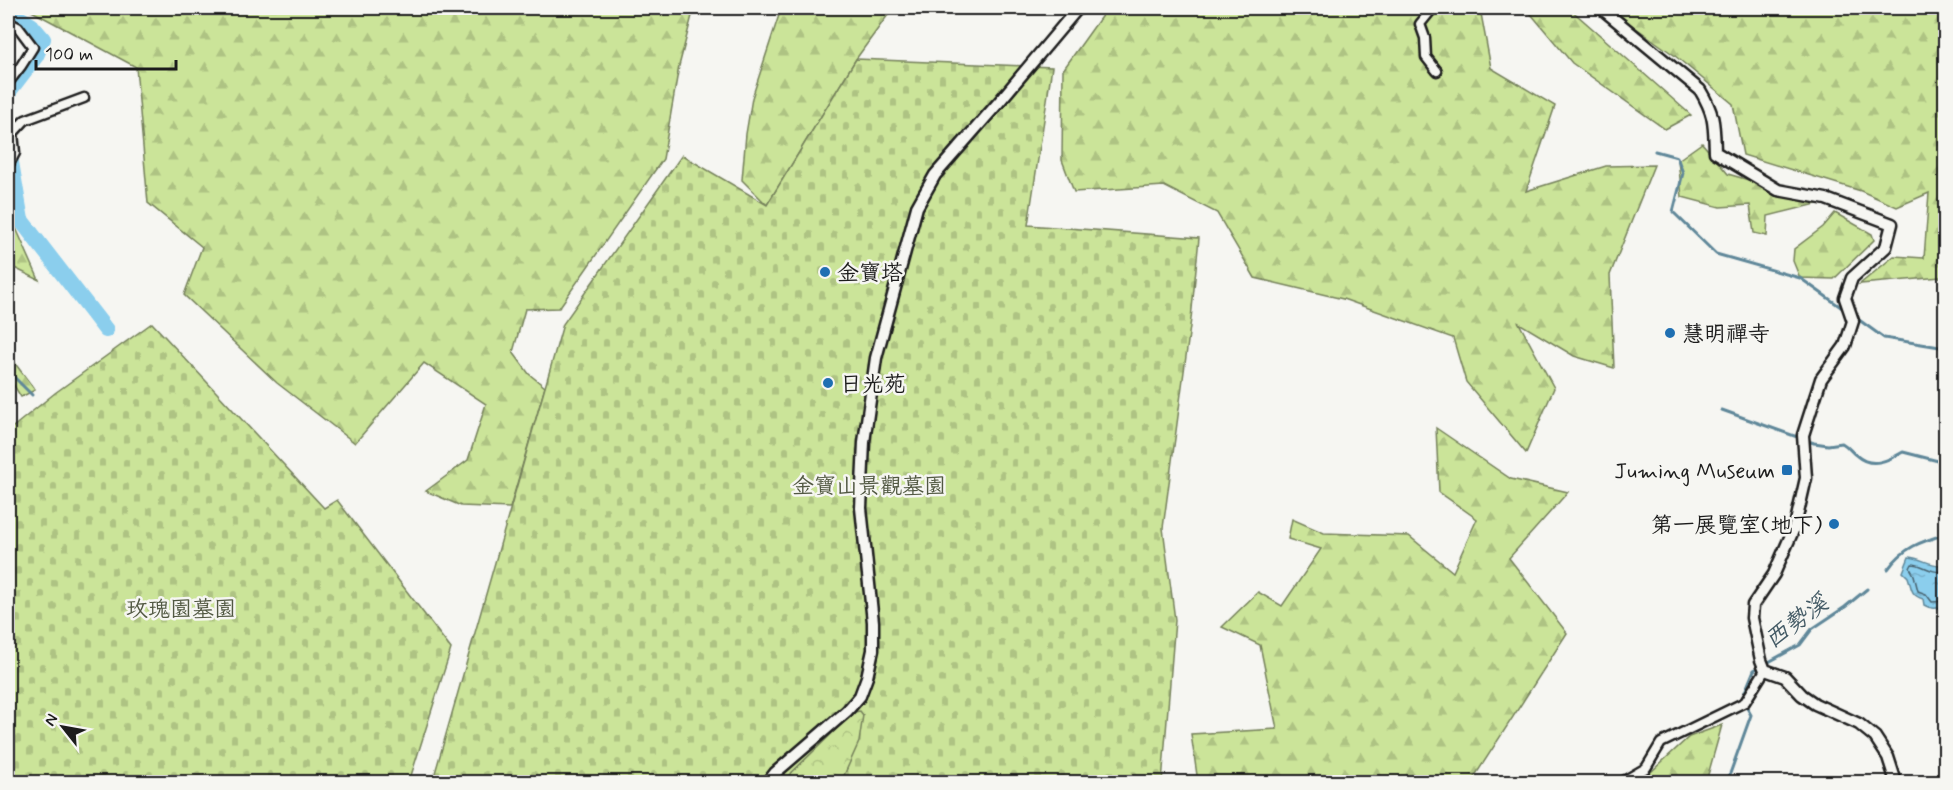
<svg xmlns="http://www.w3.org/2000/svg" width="1953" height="790" font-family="Mynerve,'LXGW WenKai TC',sans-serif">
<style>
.forest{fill:url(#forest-firs);stroke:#74805a;stroke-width:1.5}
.cemetery{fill:url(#cemetery-stones);stroke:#74805a;stroke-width:1.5}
.park{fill:url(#park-crowns);stroke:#74805a;stroke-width:1.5}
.water{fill:url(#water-ripples);stroke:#5f8799;stroke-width:1.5}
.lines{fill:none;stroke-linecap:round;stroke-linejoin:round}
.shore{stroke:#486370;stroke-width:1.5}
.stream{stroke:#5f8799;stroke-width:3}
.river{stroke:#8bceed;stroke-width:16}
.street-casing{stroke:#1c1c1c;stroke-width:13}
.secondary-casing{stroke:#1c1c1c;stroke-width:15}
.street{stroke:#f6f6f2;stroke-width:8}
.secondary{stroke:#f6f6f2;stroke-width:10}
.poi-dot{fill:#1f6fb2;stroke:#f6f6f2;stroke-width:2}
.labels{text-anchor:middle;stroke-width:5;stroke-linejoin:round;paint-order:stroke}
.poi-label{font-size:22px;fill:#1c1c1c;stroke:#f6f6f2;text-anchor:start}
.park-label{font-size:22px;fill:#515842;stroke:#f6f6f2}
.water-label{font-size:24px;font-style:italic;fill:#435a65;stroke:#f6f6f2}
</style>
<defs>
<pattern id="forest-firs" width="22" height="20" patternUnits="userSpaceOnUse" patternTransform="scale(1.5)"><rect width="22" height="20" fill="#cbe499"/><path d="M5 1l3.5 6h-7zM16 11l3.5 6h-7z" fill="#aec383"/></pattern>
<pattern id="cemetery-stones" width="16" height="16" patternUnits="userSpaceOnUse" patternTransform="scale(1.5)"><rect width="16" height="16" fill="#cbe499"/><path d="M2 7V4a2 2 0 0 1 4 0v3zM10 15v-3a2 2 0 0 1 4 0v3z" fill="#aec383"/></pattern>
<pattern id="park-crowns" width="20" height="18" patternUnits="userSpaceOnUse" patternTransform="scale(1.5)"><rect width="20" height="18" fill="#cbe499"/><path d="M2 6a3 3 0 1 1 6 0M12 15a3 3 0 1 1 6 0" fill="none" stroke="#aec383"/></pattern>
<pattern id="water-ripples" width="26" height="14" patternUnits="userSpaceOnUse" patternTransform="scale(1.5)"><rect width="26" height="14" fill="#8bceed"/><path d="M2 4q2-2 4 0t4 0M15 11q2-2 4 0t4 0" fill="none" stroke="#77b0cb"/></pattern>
</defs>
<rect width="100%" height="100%" fill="#f6f6f2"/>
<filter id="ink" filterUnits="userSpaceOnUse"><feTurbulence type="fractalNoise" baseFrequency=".0167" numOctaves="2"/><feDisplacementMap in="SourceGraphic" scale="12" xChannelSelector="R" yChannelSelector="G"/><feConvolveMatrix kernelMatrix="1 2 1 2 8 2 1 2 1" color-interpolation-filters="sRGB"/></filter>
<g filter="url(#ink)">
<g class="forest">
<path d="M26,8h668l-15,58 -16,93 -104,149 -34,1 -12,43 16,22 16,13 -35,121 -49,-2 -35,-15 42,-31 18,-56 -62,-41 -69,80 -78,-60 -93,-88 18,-48 -54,-44 -12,-136z"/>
<path d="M772,8h121l-37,51 -89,146 -25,-25 4,-46 6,-36 27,-83z"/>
<path d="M1102,8h378l11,60 64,38 -29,85 80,-25 48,-1 -44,110 4,93 -40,-12 -55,-33 35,65 -28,65 -60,-71 -13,-44 -110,-39 -88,-21 -38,-65 -53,-27 -90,6 -12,-32 1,-90 40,-56z"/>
<path d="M1526,8h43l122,107 -26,14 -93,-66z"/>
<path d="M1608,8h337v273l-4,-4 -81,7 34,-28 30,2 5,-65 -32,14 -36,-16 -118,-36 -10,-51 -59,-49z"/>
<path d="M1702,143l26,31 97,28 -57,14 -1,20 -13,-3 -4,-28 -30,2 -38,-10 -4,-37z"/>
<path d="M8,210l31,70 -31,-15z"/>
<path d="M1835,213l37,21 2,6 -40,39 -34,-1 -7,-17 1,-12 29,-22z"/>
<path d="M8,354l27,36 -14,7 -13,-21z"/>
<path d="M1436,428l75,51 57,13 -59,66 58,75 -96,149h-273l-7,-48 86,-5 -17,-84 -38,-18 36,-35 24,14 39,-57 -33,-10 4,-20 32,14 85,3 44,36 24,-53 -38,-27z"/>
<path d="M1722,725l-16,57h-66l49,-45z"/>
</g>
<g class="cemetery">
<path d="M856,59l196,8 -24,158 171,13 -8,81 -28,209 12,92 -13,162h-727v-9l128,-449 119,-169 85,50z"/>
<path d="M152,323l172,185 13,-8 114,149 -42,133h-386l-15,-13v-338l47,-38z"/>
</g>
<path class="park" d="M860,711l3,4 -4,27 -18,40h-59l72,-70z"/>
<path class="water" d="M1909,557c13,1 22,10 36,8v41c-7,2 -13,4 -21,-1l-1,-6c-13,-4 -11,-11 -15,-22l-5,-5z"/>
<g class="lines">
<path class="shore" d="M1946,571c-17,3 -22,-7 -34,-7l-2,4 4,7 4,16 8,3 6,8 14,-1"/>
<g class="stream">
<path d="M1655,151l22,6 6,16 -10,39 43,42 84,24 45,32"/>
<path d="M1855,317l29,21 62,10"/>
<path d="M8,371l24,24"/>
<path d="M1722,410l92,33 14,2 14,-2c7,4 9,9 15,13 15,13 32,4 46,-4l43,11"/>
<path d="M1888,569c16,-22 32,-27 58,-35"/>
<path d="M1727,782l24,-67 -9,-16 12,-29 46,-25 12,-16 33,-22 22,-18"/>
</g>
<g class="river">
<path d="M8,11l23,14 12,14 -7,17 -26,34 -2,6"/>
<path d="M8,145l13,75 85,110"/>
</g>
<g class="street-casing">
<g id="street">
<path d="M1433,8l-13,16 5,14 1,19 11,14"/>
<path d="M8,22l10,5 15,20 -12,19 -13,17"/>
<path d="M8,163v3l7,-13 -2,-20 12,-13 59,-22"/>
<path d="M1622,782l24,-14 15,-25 84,-41 20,-32"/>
</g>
</g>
<g class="secondary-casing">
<g id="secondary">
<path d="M1601,8l99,82c15,25 14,34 15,62l63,38 48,9 66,25 -6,23 -34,31 -7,20 8,23 -8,25 -24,33 -18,56 3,43 -11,48 -21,48 -21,31 -1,13 9,42 4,10 20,7 17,18 13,9 44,20 16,13 13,20 8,25"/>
<path d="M768,782l7,-9 72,-62 13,-15 7,-19 6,-27v-28l-12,-114 3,-66 12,-84 41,-151 18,-32 64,-73 79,-94"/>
</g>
</g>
<use href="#street" class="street"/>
<use href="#secondary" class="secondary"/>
</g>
</g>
<g class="poi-dot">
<circle cx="825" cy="272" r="6"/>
<circle cx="1670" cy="333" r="6"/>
<circle cx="828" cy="383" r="6"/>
<rect x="1781" y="464" width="12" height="12" rx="3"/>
<circle cx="1834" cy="524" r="6"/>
</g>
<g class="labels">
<g class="poi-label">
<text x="837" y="280">金寶塔</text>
<text x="1682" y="341">慧明禪寺</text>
<text x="840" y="391">日光苑</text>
<text x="1775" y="478" text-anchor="end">Juming Museum</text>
<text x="1822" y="532" text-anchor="end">第一展覽室(地下)</text>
</g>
<g class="park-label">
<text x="869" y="493">金寶山景觀墓園</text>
<text x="181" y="616">玫瑰園墓園</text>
</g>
<g class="water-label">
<text transform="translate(1796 621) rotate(-37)" y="8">西勢溪</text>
</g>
</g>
<rect width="1953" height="790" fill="none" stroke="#f6f6f2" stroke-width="30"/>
<rect x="15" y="15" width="1923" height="760" fill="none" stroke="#1c1c1c" stroke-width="2" filter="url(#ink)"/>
<g transform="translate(63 727) rotate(301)" stroke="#f6f6f2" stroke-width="4.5" paint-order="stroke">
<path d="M0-4.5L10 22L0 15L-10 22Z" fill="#1c1c1c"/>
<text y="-9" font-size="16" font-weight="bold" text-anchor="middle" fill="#1c1c1c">N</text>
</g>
<path d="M36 60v9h140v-9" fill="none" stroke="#1c1c1c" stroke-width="3"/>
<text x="45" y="60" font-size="18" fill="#1c1c1c" stroke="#f6f6f2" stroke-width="4.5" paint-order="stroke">100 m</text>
</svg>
